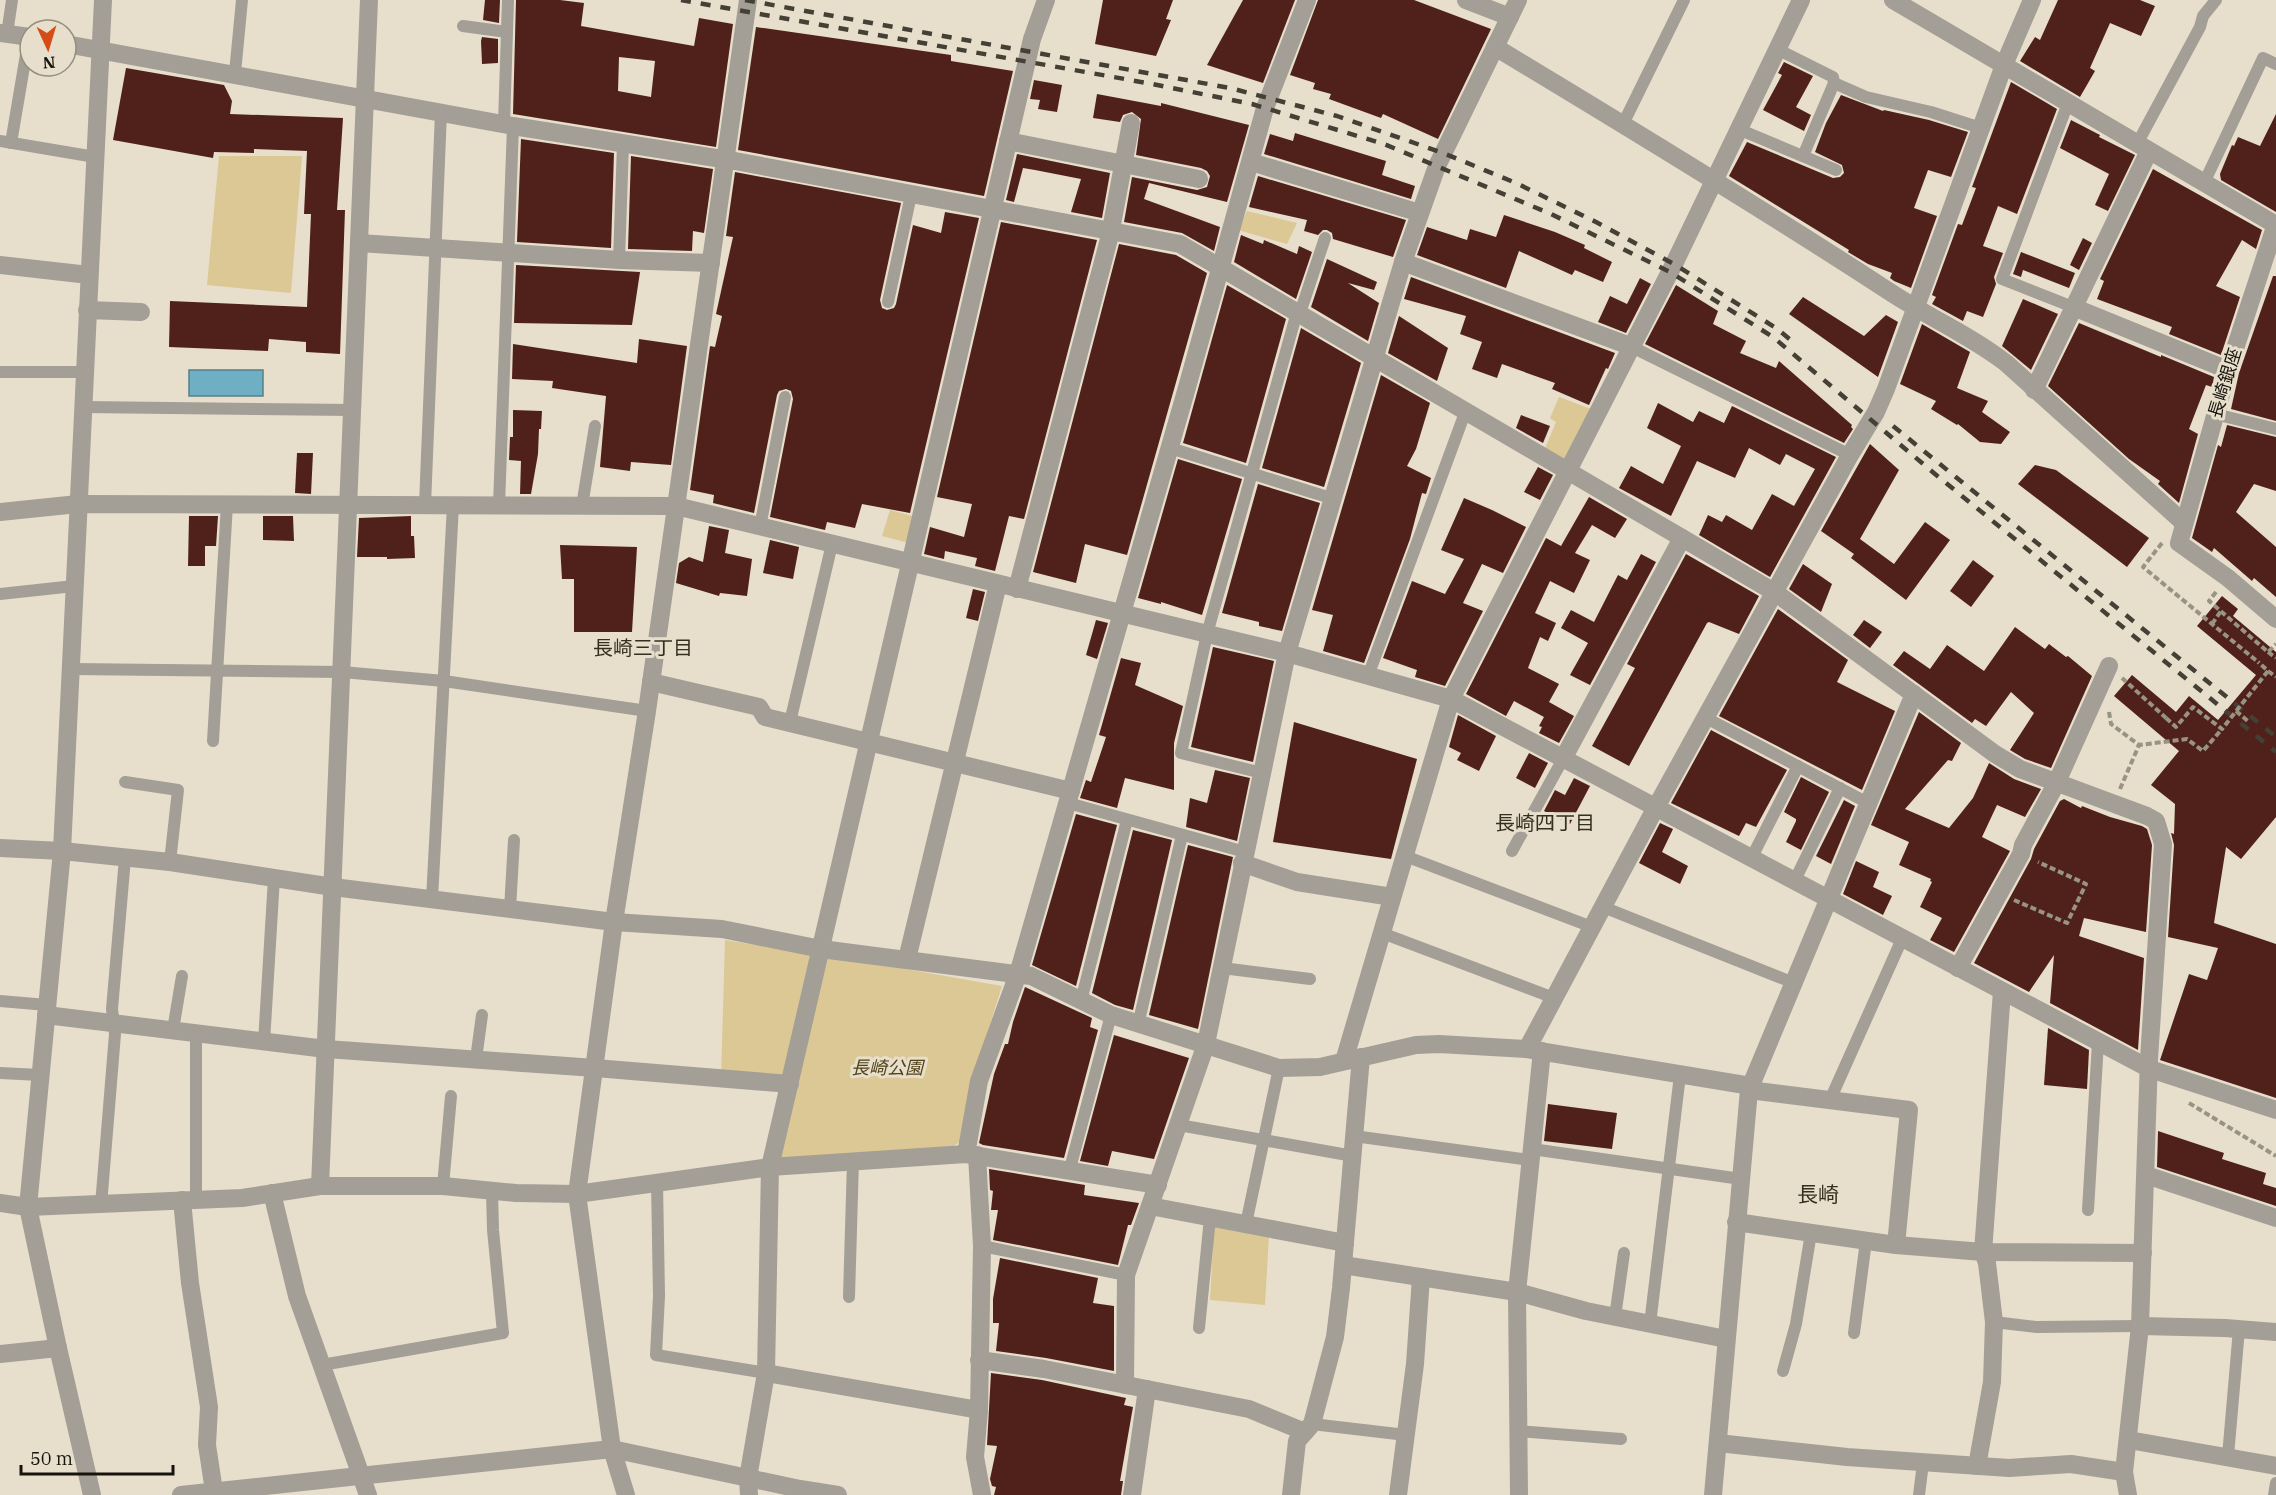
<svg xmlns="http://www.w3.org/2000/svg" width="2276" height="1495" font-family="'IBM Plex Serif','Noto Sans JP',serif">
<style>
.green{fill:#dbc895}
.water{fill:#6fafc3;stroke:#55808c;stroke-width:1.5}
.building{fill:#50211a;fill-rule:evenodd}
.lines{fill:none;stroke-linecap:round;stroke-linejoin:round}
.path{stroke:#999384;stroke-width:4;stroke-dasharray:6 3;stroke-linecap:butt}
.service{stroke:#a39e96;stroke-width:12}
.minor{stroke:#a39e96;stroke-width:18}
.rail{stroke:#444036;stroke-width:4.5;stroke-dasharray:10 10;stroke-linecap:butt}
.path-bridge{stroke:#999384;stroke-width:4;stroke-dasharray:6 3;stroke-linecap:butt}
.labels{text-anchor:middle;stroke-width:6;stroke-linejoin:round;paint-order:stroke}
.street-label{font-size:18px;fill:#17140d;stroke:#e7dfcb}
.park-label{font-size:18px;font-style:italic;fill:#51431a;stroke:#e7dfcb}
.neighbourhood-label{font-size:20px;fill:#352f1f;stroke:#e7dfcb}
.quarter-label{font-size:21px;fill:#352f1f;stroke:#e7dfcb}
</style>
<rect width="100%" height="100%" fill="#e7dfcb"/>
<g class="green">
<path d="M219,156h83l-11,137 -84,-8z"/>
<path d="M1247,211l50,12 -10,21 -49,-14z"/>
<path d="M1559,397l32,12 -24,52 -23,-10 12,-29 -6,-4z"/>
<path d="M890,510l26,7 -7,26 -27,-7z"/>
<path d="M725,940l87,14 -22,130 -69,-6z"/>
<path d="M832,956l170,30 -29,92 -10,61 -12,9 -181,19 56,-208z"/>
<path d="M1214,1225l55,11 -4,69 -55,-5z"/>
</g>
<rect class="water" x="189" y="370" width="74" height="26"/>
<g class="building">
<path d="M485,0h15l-1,23 -16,-3z"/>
<path d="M516,0h44l24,3 -3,23 113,20 5,-28 34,6 -17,123 -203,-33zM619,57l36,4 -4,36 -33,-6z"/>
<path d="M1103,0h70l-7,19 5,1 -15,36 -61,-12z"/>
<path d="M1243,0h52l-32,83 -56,-18z"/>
<path d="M1318,0h96l77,29 -53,110 -55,-25 -2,4 -52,-19 2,-5 -18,-5 2,-6 -25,-8z"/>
<path d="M2058,0h82l15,6 -14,30 -31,-13 -20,45 5,3 -15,26 -60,-36 15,-24 5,3z"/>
<path d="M756,27l195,28v6l62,10 -29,125 -246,-46z"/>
<path d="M482,37l16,2v24l-16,1 -1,-23z"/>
<path d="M1784,62l29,14 -17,31 15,8 -7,16 -41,-21 19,-35 -4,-2z"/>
<path d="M126,68l98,17 8,16 -2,13 113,4 -6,92h8l-5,144 -34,-2v-10l-37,-3 -1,12 -99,-4 1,-46 137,6 4,-93h-7l3,-63 -53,-2v4l-40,-1 -1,6 -100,-18z"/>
<path d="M1034,80l28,5 -5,27 -19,-3 2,-9 -10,-1z"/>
<path d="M2011,82l46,27 -40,105 -19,-8 -15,40 20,7 -9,24 2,7 -13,33 -16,-6 -4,10 -31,-17 4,-7 -4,-2 26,-71 4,1 14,-37 -4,-1z"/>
<path d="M1097,94l64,12v-3l88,22 -22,77 -78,-19 -5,16 76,28 -6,24 -32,-18 -58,-11 8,-45 65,13 10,-3 3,-11 -3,-5 -6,-3 -65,-13 5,-36 -9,-7 -9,3 -3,7 -27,-4z"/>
<path d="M1841,95l42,16 1,-1 45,10 39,12 -17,45 -23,-7 -14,38 23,8 -26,72 -17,-7 -4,-3 2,-5 -24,-9 -20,-12 1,-2 -120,-74 18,-34 86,36 7,-1 4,-4 -2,-8 -27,-13 11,-29z"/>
<path d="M2276,114v98l-55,-32 -1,-6 12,-29 2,1 4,-9 22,9z"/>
<path d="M2071,120l29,15 -1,2 36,18 -27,56 -13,-6 14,-31 -49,-26z"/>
<path d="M1295,133l91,28 -4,14 33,11 -4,13 -147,-45 6,-20 23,7z"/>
<path d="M521,139l93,14 -3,95 -94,-6z"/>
<path d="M1017,154l93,19 -8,45 -31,-6 10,-33 -46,-9 -12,-2 -9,34 -8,-2z"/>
<path d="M631,156l82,13 -9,64 -11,-2 -1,20 -64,-2z"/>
<path d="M2153,169l109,61 -6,19 -14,-9 -26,46 24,11 -19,58 -52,-21 3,-7 -75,-28 7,-18 -4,-2z"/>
<path d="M735,172l166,31 -21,97 2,8 5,2 7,-2 2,-4 17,-79 28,8 4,-21 34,6 -69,295 -48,-9 -7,24 -28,-6 -2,8 -55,-13 23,-118 -2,-8 -5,-2 -7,2 -2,4 -23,118 -41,-10 1,-8 -24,-5 20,-144 5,1 7,-31 -6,-2 17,-77 -7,-1z"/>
<path d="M1258,176l148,44 -13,37 -60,-18 -1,-6 -5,-3h-4l-5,5 -14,-4 3,-11 -58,-13z"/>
<path d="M1504,215l51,17 30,13 -1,3 28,14 -9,20 -28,-12 -3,5 -53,-24 -13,37 -89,-33 10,-28 40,13 3,-11 26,8z"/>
<path d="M1001,222l96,18 -73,279 -15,-3 -14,55 -20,-5 2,-8 -32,-7 -1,8 -20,-5 6,-27 34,10 8,-33 -35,-7z"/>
<path d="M1241,235l22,9 1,-4 33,14 2,-8 13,6 -16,47 -62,-37z"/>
<path d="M2083,238l9,5 -13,27 -9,-5z"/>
<path d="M1119,244l57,11 31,18 -80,282 -42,-11 -9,39 -43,-11z"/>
<path d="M2021,252l54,21 -6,15 -46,-18 -2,7 -8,-3z"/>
<path d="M1327,259l50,23 -3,8 -26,-7 31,20 -11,38 -57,-34z"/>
<path d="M516,265l124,7 -8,53 -118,-2z"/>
<path d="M2273,276h3v145l-45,-12 8,-36z"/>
<path d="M1411,277l204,76 -7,16 -2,-1 -17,37 -37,-16 3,-6 -53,-19 -5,14 -25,-9 10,-27 -22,-8 6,-18 -62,-17z"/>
<path d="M1640,278l11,6 -25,49 -28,-11 12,-26 17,8z"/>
<path d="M1227,285l59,34 -40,144 -63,-20z"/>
<path d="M1676,285l42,26 -5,13 33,17 -6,12 36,15 3,-7 73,64 -1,2 2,2 -9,14 -199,-99z"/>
<path d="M1803,297l61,39 22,-21 12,7 -20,55 -89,-63z"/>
<path d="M2023,299l35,15 -27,56 -29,-24z"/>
<path d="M1399,316l49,32 -11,33 -49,-28z"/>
<path d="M2079,323l82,34v-2l53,22 -2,10 -6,-2 -17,44 9,5 -19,69 -21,-19 2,-3 -31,-22 -81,-73z"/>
<path d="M1922,324l48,28 -13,36 31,13 -6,11 28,20 -9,12 -21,-2 -22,-18 -1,1 -26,-16 5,-8 -36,-17z"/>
<path d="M1301,328l60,35 -37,124 -62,-19z"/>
<path d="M639,339l48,7 -16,119 -40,-3 -1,9 -30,-4 6,-71 -54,-8 1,-7 -41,-2 1,-35 124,19z"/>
<path d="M1381,375l49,28 -14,46 -9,17 24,12 -5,16 -4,-1 -12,46 -46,124 -41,-12 10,-36 -21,-5z"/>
<path d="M1658,403l35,19 6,-11 25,12 8,-17 104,51 -66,120 -71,-42 9,-20 14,7 4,-7 26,15 20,-36 22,12 21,-37 -29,-15 -6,11 -31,-17 -14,30 -38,-17 -26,55 -52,-28 12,-22 32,18 18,-38 -34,-18z"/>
<path d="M513,410l29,1 -1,18h-2l-1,25 -7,40h-11l1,-33 -12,-1 1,-23h3z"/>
<path d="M1521,415l29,11 -7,17 -27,-15z"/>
<path d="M2227,425l49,12v54l-22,-7 -18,28 40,35v50l-22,-19 -2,3 -38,-33 -2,4 -20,-14 26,-93 3,2z"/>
<path d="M1870,444l29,26 -39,69 34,25 31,-42 25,18 -44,60 -55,-42 3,-4 -33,-23z"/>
<path d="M297,453h16l-2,41 -16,-1z"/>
<path d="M1178,459l64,20 -40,136 -41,-13v2l-23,-6z"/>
<path d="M2035,465l21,5 93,68 -22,29 -109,-83z"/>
<path d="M1538,467l15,8 -13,25 -16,-8z"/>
<path d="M1258,484l62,19 -38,128 -23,-5v-4l-37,-9z"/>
<path d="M1589,497l38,22 -12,19 -23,-13 -17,28 15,7 -16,33 -24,-12 -15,32 21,10 -8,18 -8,-4 -12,31 31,16 -10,18 25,14 -15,27 -20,-10 3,-6 -3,-1 5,-9 -30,-16 -8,15 -40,-22 80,-156 15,8z"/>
<path d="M1464,498l28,12 34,17 -23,46 -21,-9 -19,39 20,8 -38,75 -30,-9 2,-7 -34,-12 29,-77 33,13 19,-35 -23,-9z"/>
<path d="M189,516h29l-2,30h-11v20h-17z"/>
<path d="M263,516h30l1,25 -31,-1z"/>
<path d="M411,516v20h3l1,22 -28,1v-2h-30l2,-39z"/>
<path d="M709,526l20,4 -4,23 27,6 -5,37 -27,-3 -1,3 -43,-13 3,-20 10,-6 14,5z"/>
<path d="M770,540l29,7 -6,32 -30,-6z"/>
<path d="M560,545l77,2 -5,85h-58v-53h-12z"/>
<path d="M1641,554l15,8 -66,123 -20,-10 18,-32 -27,-15 10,-18 23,12 24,-47 9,5z"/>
<path d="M1686,554l73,42 -20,38 -30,-12 -2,1 -78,143 -37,-20 43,-78 -8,-4z"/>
<path d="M1973,560l21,16 -23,31 -21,-16z"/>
<path d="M1803,564l29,20 -11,28 -32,-23z"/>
<path d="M973,589l12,3 -7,29 -12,-3z"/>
<path d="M2222,596l16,13 -5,7 43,36v165l-35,42 -15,-12 -12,76 62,21v154l-116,-38 29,-86 18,6 11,-32 -50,-11 6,-92 -3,-12 3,1 1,-30 -24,-19 28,-34 -65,-55 18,-21 44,37 13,-16 29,24 38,-45 -59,-49z"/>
<path d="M1778,609l70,51 -11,22 58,29 -33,79 -143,-74z"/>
<path d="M1096,620l12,3 -11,36 -11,-4z"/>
<path d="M1864,620l18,12 -12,16 -17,-13z"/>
<path d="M2015,627l30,22 4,-5 17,13 2,-1 24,20 -41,92 -26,-9 -15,-9 24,-37 -23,-21 -25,34 -11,-7 -3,4 -79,-58 11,-14 26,18 17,-24 37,26z"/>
<path d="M1213,647l61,14 -21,101 -62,-15z"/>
<path d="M1121,658l20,5 -6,22 48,21 -9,37v47l-49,-12 -8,30 -37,-10 6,-18 5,2 15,-45 -7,-2z"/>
<path d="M1919,712l42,31 -9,18 -4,-1 -43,49 44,19 24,-30 16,-35 25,16 27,10 -16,28 -28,-12 -15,32 28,14 -56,101 -24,-12 12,-22 -22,-11 12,-25 -2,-1 1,-2 -32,-14 10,-23 -38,-17z"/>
<path d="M1458,715l38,21 -17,35 -22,-11 4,-7 -12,-6z"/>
<path d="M1294,722l123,37 -26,100 -118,-17z"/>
<path d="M1711,730l76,40 -31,57 -10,-4 -7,13 -68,-33z"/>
<path d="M1529,753l19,10 -13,25 -19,-10z"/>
<path d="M1215,770l35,8 -13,63 -51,-14 4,-29 17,5z"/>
<path d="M1801,777l28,15 -28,58 -15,-8 10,-21v-2l-12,-7z"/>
<path d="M1574,778l16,8 -20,38 -26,-13 11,-21 10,5z"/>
<path d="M2064,799l17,9 1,-2 28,11 32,9 5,3 5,16 -6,87 -62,-14 -5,18 65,22 -6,92 -88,-47 4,-48 -25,37 -55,-29 57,-104 3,-10 26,-48z"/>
<path d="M1844,800l11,6 -24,58 -15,-8z"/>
<path d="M1076,814l41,11 -41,161 -44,-21z"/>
<path d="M1660,823l13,6 -11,23 26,14 -8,18 -41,-21z"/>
<path d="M1133,830l39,10 -39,170 -18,-5 -23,-12z"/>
<path d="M1188,845l45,12 -35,172 -49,-14z"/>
<path d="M1856,861l23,11 -6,15 19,9 -9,19 -40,-21z"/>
<path d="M1025,987l67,31 -2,9 8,3 -34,128 -81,-13 -4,-2 15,-69 11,-30h3l5,-22z"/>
<path d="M2048,1028l41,22 -2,39 -43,-4z"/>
<path d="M1114,1035l75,23 -35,101 -42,-8 -4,15 -28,-5z"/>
<path d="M1548,1104l69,9 -5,36 -68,-8z"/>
<path d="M2158,1131l66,22 -2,6 44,14 -3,11 13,4v18l-119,-39z"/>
<path d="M989,1169l96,16 -1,10 55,8 -8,22h-3l-10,40 -125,-25 5,-30h-7l2,-19 -3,-1z"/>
<path d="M1000,1258l98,20 -5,25 21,3v65l-68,-13 -50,-7 3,-28h-6v-24z"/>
<path d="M991,1373l51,7 84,18 -2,7 9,2 -13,74h3l-2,14h-127l2,-8 -4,-1 -2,-7 7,-33 -10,-1z"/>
</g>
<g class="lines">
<g class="path">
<path d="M2162,543l-19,24 115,95"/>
<path d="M2216,592l-7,9 59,51 8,-8"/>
<path d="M2212,624l9,-13"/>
<path d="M2268,652l8,6"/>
<path d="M2268,671l8,6"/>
<path d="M2122,678l44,40"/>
<path d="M2236,711l13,11"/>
<path d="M2109,712l2,12 28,21 48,-6 16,12 19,-22"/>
<path d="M2120,789l19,-44"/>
<path d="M2014,900l53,23 19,-39 -48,-22"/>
<path d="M2189,1103l87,53"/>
</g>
<g class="service">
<path d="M463,26l44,6"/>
<path d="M7,34l5,-34"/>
<path d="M1777,49l56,28 1,6"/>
<path d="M235,73l7,-73"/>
<path d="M2068,103l-66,176 71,28"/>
<path d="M504,124l4,-124"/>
<path d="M1623,124l61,-124"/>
<path d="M1738,129l98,41"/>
<path d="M0,141l95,16"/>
<path d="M11,143l18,-106"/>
<path d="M2137,144l63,-117 3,-11 13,-16"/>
<path d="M1803,156l31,-73 32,14 65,15 50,16"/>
<path d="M2204,183l59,-125 13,6"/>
<path d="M619,260l4,-116"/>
<path d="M888,302l23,-107"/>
<path d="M1300,313l25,-75"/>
<path d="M1630,346l220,109"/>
<path d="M0,372h85"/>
<path d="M83,407l270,3"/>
<path d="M2215,414l61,15"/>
<path d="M1170,448l164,51"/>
<path d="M425,505l16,-393"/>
<path d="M499,505l14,-379"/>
<path d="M582,506l13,-80"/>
<path d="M760,527l25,-130"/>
<path d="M0,594l74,-8"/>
<path d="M70,669l272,3 102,9 203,30"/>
<path d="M1368,676l98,-266"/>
<path d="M1706,718l162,85"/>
<path d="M790,722l42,-178"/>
<path d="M213,741l14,-237"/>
<path d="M1262,773l-81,-20 26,-119 90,-322"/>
<path d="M125,782l53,8 -8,72"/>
<path d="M1068,803l177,49"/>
<path d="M1512,851l51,-92"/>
<path d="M1405,856l187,71"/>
<path d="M1751,859l47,-93"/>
<path d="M1794,882l46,-94"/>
<path d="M432,899l21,-394"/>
<path d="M1603,907l191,76"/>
<path d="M510,909l4,-69"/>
<path d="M1382,933l172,65"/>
<path d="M1222,968l88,11"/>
<path d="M0,1001l47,4"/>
<path d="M1081,1001l46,-181"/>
<path d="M1138,1025l44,-190"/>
<path d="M173,1030l9,-54"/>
<path d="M264,1042l10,-164"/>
<path d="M476,1059l6,-44"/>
<path d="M0,1073l40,2"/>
<path d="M1830,1100l72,-161"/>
<path d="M1179,1125l174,31"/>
<path d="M1354,1136l176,24"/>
<path d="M1532,1149l209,30"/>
<path d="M1069,1172l42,-157"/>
<path d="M657,1182l2,114 -3,59 110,18"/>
<path d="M443,1186l8,-90"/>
<path d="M196,1200v-167"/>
<path d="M101,1205l14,-171 -3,-25 13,-151"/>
<path d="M2088,1210l10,-168"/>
<path d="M1246,1224l33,-156"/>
<path d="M982,1246l144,29"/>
<path d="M849,1297l4,-136"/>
<path d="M1615,1317l9,-64"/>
<path d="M1994,1322l42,5 104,-1"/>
<path d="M1650,1324l30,-249"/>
<path d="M1199,1328l11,-110"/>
<path d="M1854,1333l12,-92"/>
<path d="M322,1365l181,-32 -10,-103 -1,-40"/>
<path d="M1783,1371l13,-47 15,-91"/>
<path d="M1312,1424l94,11"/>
<path d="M1518,1431l103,8"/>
<path d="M2228,1456l11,-127"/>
<path d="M1919,1495l4,-32"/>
<path d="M2274,1495l2,-12"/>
</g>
<g class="minor">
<path d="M1466,0l44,17"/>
<path d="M1893,0l383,225"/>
<path d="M0,33l30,4"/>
<path d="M66,44l447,82 222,35 445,83 596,349 219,161 25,15 127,47 9,5 7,23 -14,215 -9,267 -16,146 4,23"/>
<path d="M1495,47c133,80 265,160 395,245 38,25 80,43 116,71l178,160"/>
<path d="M1008,141l191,38"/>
<path d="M1251,162l169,51"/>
<path d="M2276,224l-48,146 -49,173 49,35 48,41"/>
<path d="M359,243l260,17 92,3"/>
<path d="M1403,262l227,84"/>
<path d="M0,265l89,10"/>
<path d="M2073,307l155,63"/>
<path d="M87,310l54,2"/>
<path d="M2034,390l115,-239"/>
<path d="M0,512l78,-8 598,2 611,147 164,46 699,370 126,41"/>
<path d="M1017,589l93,-354 21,-112"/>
<path d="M651,682l108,25 6,10 306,74"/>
<path d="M1563,759l119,-221"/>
<path d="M0,848l62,3 108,11 163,25 281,35 108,7 99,20 210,27 80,39 168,53 41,-1 96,-22 23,-1 88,5 224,37"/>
<path d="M1242,863l55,19 95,15"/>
<path d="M907,959l91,-375"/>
<path d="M1958,968l63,-114 2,-9 33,-61 53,-118"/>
<path d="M46,1015l280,34 269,19 195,16"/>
<path d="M1527,1049l128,-240 195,-354 26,-43 10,-23 118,-324 28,-65"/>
<path d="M1344,1061l107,-362 223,-435 127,-264"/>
<path d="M1749,1090l160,20 -13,135"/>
<path d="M966,1154l13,-73 39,-107 168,-583 79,-283 42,-108"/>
<path d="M977,1155l5,91 -3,164 -4,47 7,38"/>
<path d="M2146,1175l130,43"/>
<path d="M320,1186l49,-1186"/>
<path d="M272,1193l25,103 71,199"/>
<path d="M182,1200l8,83 19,124 -2,38 7,46"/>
<path d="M0,1203l28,4 214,-9 78,-12h123l73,7 61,1 193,-27 196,-13 192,31"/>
<path d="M1150,1206l195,37"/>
<path d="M1736,1222l160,23 87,7 160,1"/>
<path d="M1343,1265l174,27 69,19 140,28"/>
<path d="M2140,1326l85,2 51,4"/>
<path d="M0,1354l58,-6"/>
<path d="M979,1360l65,9 205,40 56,23"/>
<path d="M766,1373l213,37"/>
<path d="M1125,1385l1,-110 80,-231 81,-391 116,-391 34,-96 81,-166"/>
<path d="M2129,1440l147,26"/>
<path d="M1718,1443l129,14 162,11 62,-4 53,8"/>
<path d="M1977,1466l15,-84 2,-60 -7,-59 -4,-11 19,-261"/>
<path d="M92,1495l-34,-147 -30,-141 34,-356 41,-851"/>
<path d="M181,1495l431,-46 188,40 38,6"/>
<path d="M626,1495l-14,-46 -35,-255 37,-272 33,-211 101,-711"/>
<path d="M749,1495l-1,-17 18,-105 4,-206 262,-1128 14,-39"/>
<path d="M1132,1495l15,-106"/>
<path d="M1291,1495l6,-54 15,-17 23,-87 6,-49 20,-231"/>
<path d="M1398,1495l17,-131 6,-87"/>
<path d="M1519,1495l-2,-203 25,-241"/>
<path d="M1713,1495l36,-405 165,-396"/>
</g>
<g class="rail">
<path d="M681,0l466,83 105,21 132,40 167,70 119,58 103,65 162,137 341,278"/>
<path d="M745,0l485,88 107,28 106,37 73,30 80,39 78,42 102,64 16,13"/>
<path d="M1893,426l383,311"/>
</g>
<path class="path-bridge" d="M2166,718l10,9 17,-20 29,22 46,-58 -10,-9"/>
</g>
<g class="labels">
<g class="street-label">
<text transform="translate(2225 383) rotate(-73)" y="6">長崎銀座</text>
</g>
<g class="park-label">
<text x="887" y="1074">長崎公園</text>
</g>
<g class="neighbourhood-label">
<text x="643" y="655">長崎三丁目</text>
<text x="1545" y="830">長崎四丁目</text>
</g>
<g class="quarter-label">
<text x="1818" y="1202">長崎</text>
</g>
</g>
<g transform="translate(48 48) rotate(176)"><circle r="28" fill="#e7dfcb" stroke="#948e7f" stroke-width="1.5"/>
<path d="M0-4.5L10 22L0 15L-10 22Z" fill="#d44d17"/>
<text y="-9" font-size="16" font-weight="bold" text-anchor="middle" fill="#17140d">N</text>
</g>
<path d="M21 1465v9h152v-9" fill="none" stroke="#17140d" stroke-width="3"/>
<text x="30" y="1465" font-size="18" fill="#17140d" stroke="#e7dfcb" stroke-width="4.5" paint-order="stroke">50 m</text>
</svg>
